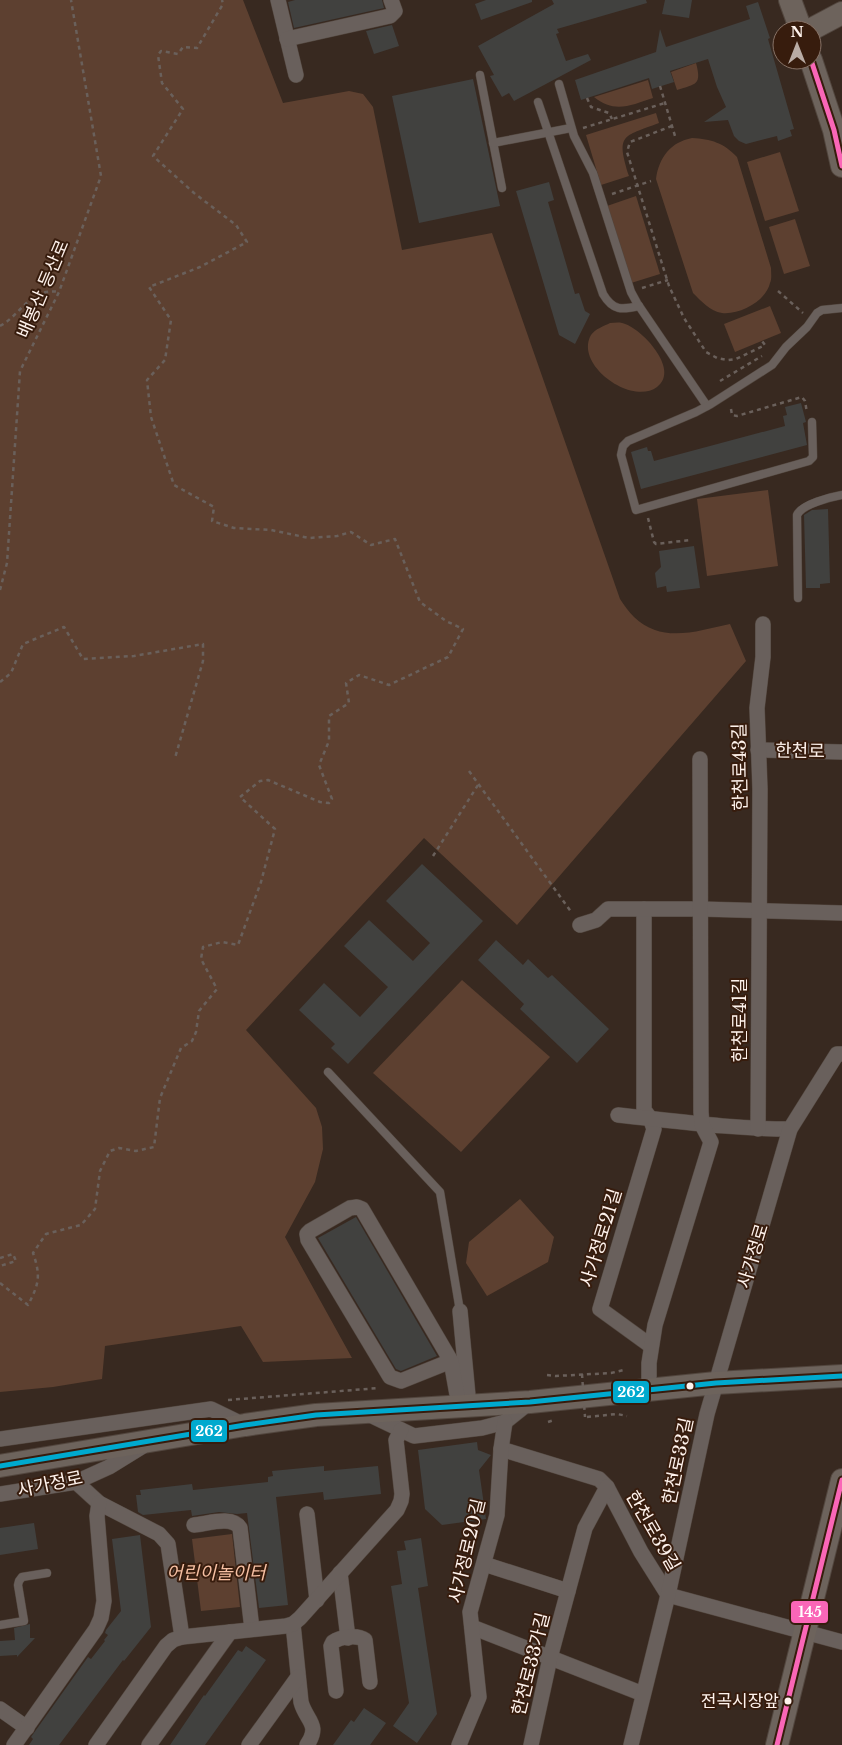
<svg xmlns="http://www.w3.org/2000/svg" width="842" height="1745" font-family="'Libre Baskerville','Noto Sans KR',serif">
<style>
.green{fill:#5d4030}
.building{fill:#41413f}
.lines{fill:none;stroke-linecap:round;stroke-linejoin:round}
.lane-casing{stroke:#52463e;stroke-width:9}
.street-casing{stroke:#52463e;stroke-width:16}
.secondary-casing{stroke:#52463e;stroke-width:24}
.path{stroke:#6a605b;stroke-width:2.5;stroke-dasharray:4 4;stroke-linecap:butt}
.lane{stroke:#69605c;stroke-width:8}
.street{stroke:#69605c;stroke-width:15}
.secondary{stroke:#6d635c;stroke-width:22}
.path-bridge{stroke:#6a605b;stroke-width:2.5;stroke-dasharray:4 4;stroke-linecap:butt}
.bus-1-casing{stroke:#371c0d;stroke-width:9}
.bus-2-casing{stroke:#371c0d;stroke-width:9}
.bus-1{stroke:#00a9ce;stroke-width:5}
.bus-2{stroke:#fa66b7;stroke-width:5}
.bus-dot{fill:#fef2ec;stroke:#371c0d;stroke-width:2}
.labels{text-anchor:middle;stroke-width:4;stroke-linejoin:round;paint-order:stroke}
.bus-label{font-size:17px;fill:#fef2ec;stroke:#371c0d;text-anchor:end}
.street-label{font-size:18px;fill:#fef2ec;stroke:#371c0d}
.park-label{font-size:18px;font-style:italic;fill:#f7c0a3;stroke:#371c0d}
.line-badge{stroke:#371c0d;stroke-width:2}
.badge-label{font-size:14px;text-anchor:middle;font-weight:bold;fill:#fff}
</style>
<rect width="100%" height="100%" fill="#382920"/>
<g class="green">
<path d="M0,0h243l40,103 66,-12 14,3 10,13 29,143 90,-17 128,366c4,6 9,13 14,18 28,27 63,14 96,7l16,37 -229,264 -93,-87 -178,192 70,78 6,19 1,22 -8,33 -30,55 67,121 -89,4 -22,-36 -136,20 -3,33 -49,8 -53,5z"/>
<path d="M696,63c6,22 0,21 -19,27l-6,-18z"/>
<path d="M648,80l5,18c-22,7 -38,16 -59,-1z"/>
<path d="M656,113l3,10c-37,14 -43,11 -30,53l-28,9 -15,-50z"/>
<path d="M692,138c19,1 32,5 45,19l34,111c0,5 1,11 -1,15 -4,18 -30,32 -48,30 -12,-2 -21,-12 -29,-20l-37,-114c3,-22 15,-37 36,-41z"/>
<path d="M780,152l19,59 -34,10 -18,-59z"/>
<path d="M636,196l24,78 -29,9 -24,-77z"/>
<path d="M795,219l15,47 -26,8 -15,-47z"/>
<path d="M770,306l11,27 -46,19 -11,-28z"/>
<path d="M610,323c4,0 8,-1 12,0 19,4 59,47 35,64 -25,19 -83,-22 -66,-52 4,-6 13,-9 19,-12z"/>
<path d="M768,490l10,76 -71,10 -10,-77z"/>
<path d="M462,980l88,77 -89,95 -88,-79z"/>
<path d="M520,1199l34,38 -6,25 -61,34 -21,-33 3,-21z"/>
<path d="M232,1534l8,73 -39,4 -9,-72z"/>
</g>
<g class="building">
<path d="M295,0h87l2,8 -90,20 -6,-26z"/>
<path d="M486,0h46v2l-51,18 -6,-16z"/>
<path d="M552,0h94l1,3 -90,26 2,4 -3,1 10,27 22,-7 3,6 -77,41 -5,-8 -7,4 -12,-21 4,-1 -16,-29 76,-42z"/>
<path d="M665,0h27l-3,18 -27,-4z"/>
<path d="M758,2l12,36 -2,1 26,90 -4,1 2,6 -14,5 -1,-5 -31,8 -7,-3 -5,-5 -6,-16 -24,2 22,-15 -9,-20 -9,-28 -38,12 4,11 -22,7 -3,-11 -68,22 -6,-20 81,-28 4,-23 6,18 84,-28 -4,-13z"/>
<path d="M392,25l7,21 -25,8 -8,-23z"/>
<path d="M473,79l27,127 -81,17 -27,-127z"/>
<path d="M549,182l5,18 -6,2 27,92 4,-1 6,18 5,3 -15,30 -16,-9 -43,-144z"/>
<path d="M801,403l5,19 -3,1 4,22 -166,44 -10,-37 16,-5 1,4h3l3,10 131,-35 -2,-10 4,-1 -2,-8z"/>
<path d="M828,509l2,74 -10,1v4h-14l-2,-73 8,-5z"/>
<path d="M694,546l6,42 -33,4 -1,-6 -9,2 -2,-15 6,-6 -2,-16z"/>
<path d="M422,864l61,57 -135,143 -17,-16 4,-4 -36,-34 25,-27 36,34 28,-30 -44,-41 25,-26 44,41 17,-18 -44,-42z"/>
<path d="M496,940l27,25 5,-6 20,19 4,-3 57,54 -32,34 -57,-54 4,-5 -46,-44z"/>
<path d="M356,1217l81,139 -36,15 -5,-2 -78,-131z"/>
<path d="M477,1442l1,8 13,5 -12,15 7,49 -44,6 -17,-16 -7,-59z"/>
<path d="M324,1466v5l54,-5 3,28 -57,6 -1,-8 -47,5 12,108 -29,3 -12,-95 -10,1 -18,-2 -27,4 -1,-6 -48,5 -5,-3 -2,-17h5l-1,-5 52,-6 1,6 75,-8v-5l5,-1 -1,-5z"/>
<path d="M34,1523l4,26 -38,6v-27z"/>
<path d="M140,1535l11,92 -27,34 -1,-1 -64,85h-30l4,-6 -2,-2 57,-80 3,2 14,-18 -1,-1 4,-5 -3,-2 1,-3 15,-19 -9,-72z"/>
<path d="M421,1538l7,48 -10,2 19,126 -20,29 -24,-17 16,-23 -18,-117 11,-2 -5,-33 9,-1 -2,-9z"/>
<path d="M30,1624v14h5l-18,19v-2l-17,1v-15l15,-1 -1,-12z"/>
<path d="M246,1646l20,14 -61,85h-35l34,-50 1,1 33,-46 4,2z"/>
<path d="M364,1708l22,15 -16,22h-37l18,-25 3,2z"/>
</g>
<g class="lines">
<g class="lane-casing">
<g id="lane">
<path d="M480,75l22,113"/>
<path d="M559,84l15,52 19,37 38,119 6,11 70,103"/>
<path d="M538,102l65,192c10,17 19,16 36,12"/>
<path d="M493,143l78,-15"/>
<path d="M812,422l1,35 -4,4 -173,49 -15,-55 2,-9 5,-5 68,-29 15,-8 61,-39 14,-18 21,-20 10,-14 5,-3 20,-2"/>
<path d="M798,598l-1,-83c5,-11 34,-18 45,-20"/>
<path d="M328,1072l112,120 20,119"/>
<path d="M0,1625l24,-4 -6,-36 1,-4 3,-4 25,-4"/>
</g>
</g>
<g class="street-casing">
<g id="street">
<path d="M278,0l18,75"/>
<path d="M287,39l103,-23 5,-5 -4,-11"/>
<path d="M758,750l84,2"/>
<path d="M644,909v201l6,8 4,11 -54,180 51,37"/>
<path d="M580,925l16,-5 12,-11h93l141,4"/>
<path d="M618,1115c58,6 114,14 172,14"/>
<path d="M758,1129l2,-340 -3,-81 6,-51v-33"/>
<path d="M460,1311l9,95"/>
<path d="M451,1361l-50,20 -11,-4 -82,-137 -1,-6 3,-3 40,-23 7,-1 5,2 89,152 8,45"/>
<path d="M649,1389v-26l6,-38 56,-183 -9,-17 -1,-13 -1,-353"/>
<path d="M366,1413l48,23 68,-8 23,-6 25,-20"/>
<path d="M0,1439l211,-30 33,16"/>
<path d="M501,1449l98,30 8,8 34,65 27,43 174,47"/>
<path d="M76,1482l23,21 60,31 9,10 14,93"/>
<path d="M0,1494l76,-12 33,-15 34,-21"/>
<path d="M307,1514l10,86"/>
<path d="M194,1525c13,-1 38,-10 46,3l12,101"/>
<path d="M484,1564l84,27"/>
<path d="M340,1573l8,65"/>
<path d="M293,1624l8,78c5,19 20,22 6,43"/>
<path d="M472,1627l171,67"/>
<path d="M336,1691l-5,-45 2,-4c7,-5 24,-8 32,-2l5,42"/>
<path d="M0,1709l27,19"/>
<path d="M14,1745l82,-116 5,-11 3,-17 -7,-85 2,-13"/>
<path d="M96,1745l70,-99 7,-6 9,-3 104,-11 7,-2 7,-6 97,-108 4,-9 1,-7 -6,-54 5,-10"/>
<path d="M149,1745l81,-113"/>
<path d="M249,1745l49,-68"/>
<path d="M459,1745l20,-48 -9,-85 27,-97 4,-66 4,-27"/>
<path d="M531,1745l19,-87 35,-130 22,-41"/>
<path d="M631,1745l37,-150 39,-181 83,-285 47,-75h5"/>
</g>
</g>
<g class="secondary-casing">
<g id="secondary">
<path d="M790,0l11,30"/>
<path d="M810,30l32,-17"/>
<path d="M811,60l23,70 8,36"/>
<path d="M0,1466l245,-41 71,-10 214,-13 186,-19 126,-7"/>
<path d="M777,1745l65,-265"/>
</g>
</g>
<g class="path">
<path d="M660,86l15,50"/>
<path d="M587,98l4,9 18,6 3,6"/>
<path d="M672,126l-42,16 -3,10 42,134 15,32 22,34 11,6 11,2 8,-1 29,-14 -3,-4"/>
<path d="M583,128l82,-25"/>
<path d="M612,194l39,-13"/>
<path d="M642,288l26,-8"/>
<path d="M778,291l25,22"/>
<path d="M0,326c21,-11 30,-39 59,-34"/>
<path d="M720,381l42,-25"/>
<path d="M731,409l1,6 5,1 65,-19 3,4 2,12"/>
<path d="M648,518l6,24 2,2 34,-4"/>
<path d="M0,590l7,-27 13,-192 39,-79 42,-116 -30,-176"/>
<path d="M0,682l11,-9 12,-29 41,-17 19,32 51,-3 69,-12v17l-28,97"/>
<path d="M469,771l103,142"/>
<path d="M433,856l45,-71"/>
<path d="M0,1258l13,-4 3,7 -16,5"/>
<path d="M0,1283l28,22c11,-21 13,-29 5,-52l13,-19 35,-9 14,-16 5,-38 10,-20 9,-3 17,3 18,-4 6,-49 21,-50 11,-7 4,-9 3,-21 18,-22 -16,-30 2,-12 19,-5 16,3 23,-63 14,-53 -35,-32 20,-16 8,-1 52,22 9,1 3,-4 -13,-34 10,-24v-25l20,-13 -3,-20 13,-8 30,10 59,-28 15,-28 -17,-8 -26,-19 -25,-63 -24,6 -20,-13 -14,4 -28,2 -38,-8 -37,-2 -22,-7 2,-14 -40,-22 -23,-68 -4,-37 18,-20 6,-40 -22,-33 51,-20 47,-25 -11,-17 -42,-32 -41,-37 30,-47 -21,-26 -4,-28 3,-4 17,3 5,-7 14,1 26,-44 -1,-4"/>
<path d="M547,1375l9,1 55,-3 13,-3"/>
<path d="M228,1400l151,-12"/>
<path d="M587,1417l30,-3 10,2"/>
<path d="M548,1422l6,-2"/>
</g>
<use href="#lane" class="lane"/>
<use href="#street" class="street"/>
<use href="#secondary" class="secondary"/>
<path class="path-bridge" d="M582,1374l3,43"/>
<g class="bus-1-casing">
<path id="bus-1" d="M0,1466l245,-41 71,-10 214,-13 186,-19 126,-7"/>
</g>
<g class="bus-2-casing">
<g id="bus-2">
<path d="M811,60l23,70 8,36"/>
<path d="M777,1745l65,-265"/>
</g>
</g>
<use href="#bus-1" class="bus-1"/>
<use href="#bus-2" class="bus-2"/>
</g>
<g class="bus-dot">
<circle cx="690" cy="1386" r="4.5"/>
<circle cx="788" cy="1701" r="4.5"/>
</g>
<g class="labels">
<g class="bus-label">
<text x="779" y="1707">전곡시장앞</text>
</g>
<g class="street-label">
<text transform="translate(43 289) rotate(-67)" y="6">배봉산 등산로</text>
<text transform="translate(800 751) rotate(1)" y="6">한천로</text>
<text transform="translate(740 767) rotate(-91)" y="6">한천로43길</text>
<text transform="translate(740 1020) rotate(-90)" y="6">한천로41길</text>
<text transform="translate(601 1238) rotate(-73)" y="6">사가정로21길</text>
<text transform="translate(753 1256) rotate(-73)" y="6">사가정로</text>
<text transform="translate(678 1461) rotate(-78)" y="6">한천로33길</text>
<text transform="translate(50 1484) rotate(-12)" y="6">사가정로</text>
<text transform="translate(653 1531) rotate(60)" y="6">한천로39길</text>
<text transform="translate(467 1551) rotate(-77)" y="6">사가정로20길</text>
<text transform="translate(531 1664) rotate(-76)" y="6">한천로33가길</text>
</g>
<g class="park-label">
<text x="216" y="1579">어린이놀이터</text>
</g>
</g>
<g class="line-badge">
<rect x="612" y="1380" width="38" height="24" rx="5" fill="#00a9ce"/>
<rect x="190" y="1419" width="38" height="24" rx="5" fill="#00a9ce"/>
<rect x="790" y="1600" width="39" height="24" rx="5" fill="#fa66b7"/>
</g>
<g class="badge-label">
<text x="631" y="1397">262</text>
<text x="209" y="1436">262</text>
<text x="810" y="1617">145</text>
</g>
<g transform="translate(797 45)"><circle r="24" fill="#371c0d" stroke="#877266"/>
<path d="M0-4L9 19L0 12L-9 19Z" fill="#b9aca5"/>
<text y="-8" font-size="14" font-weight="bold" text-anchor="middle" fill="#fef2ec">N</text>
</g>
</svg>
